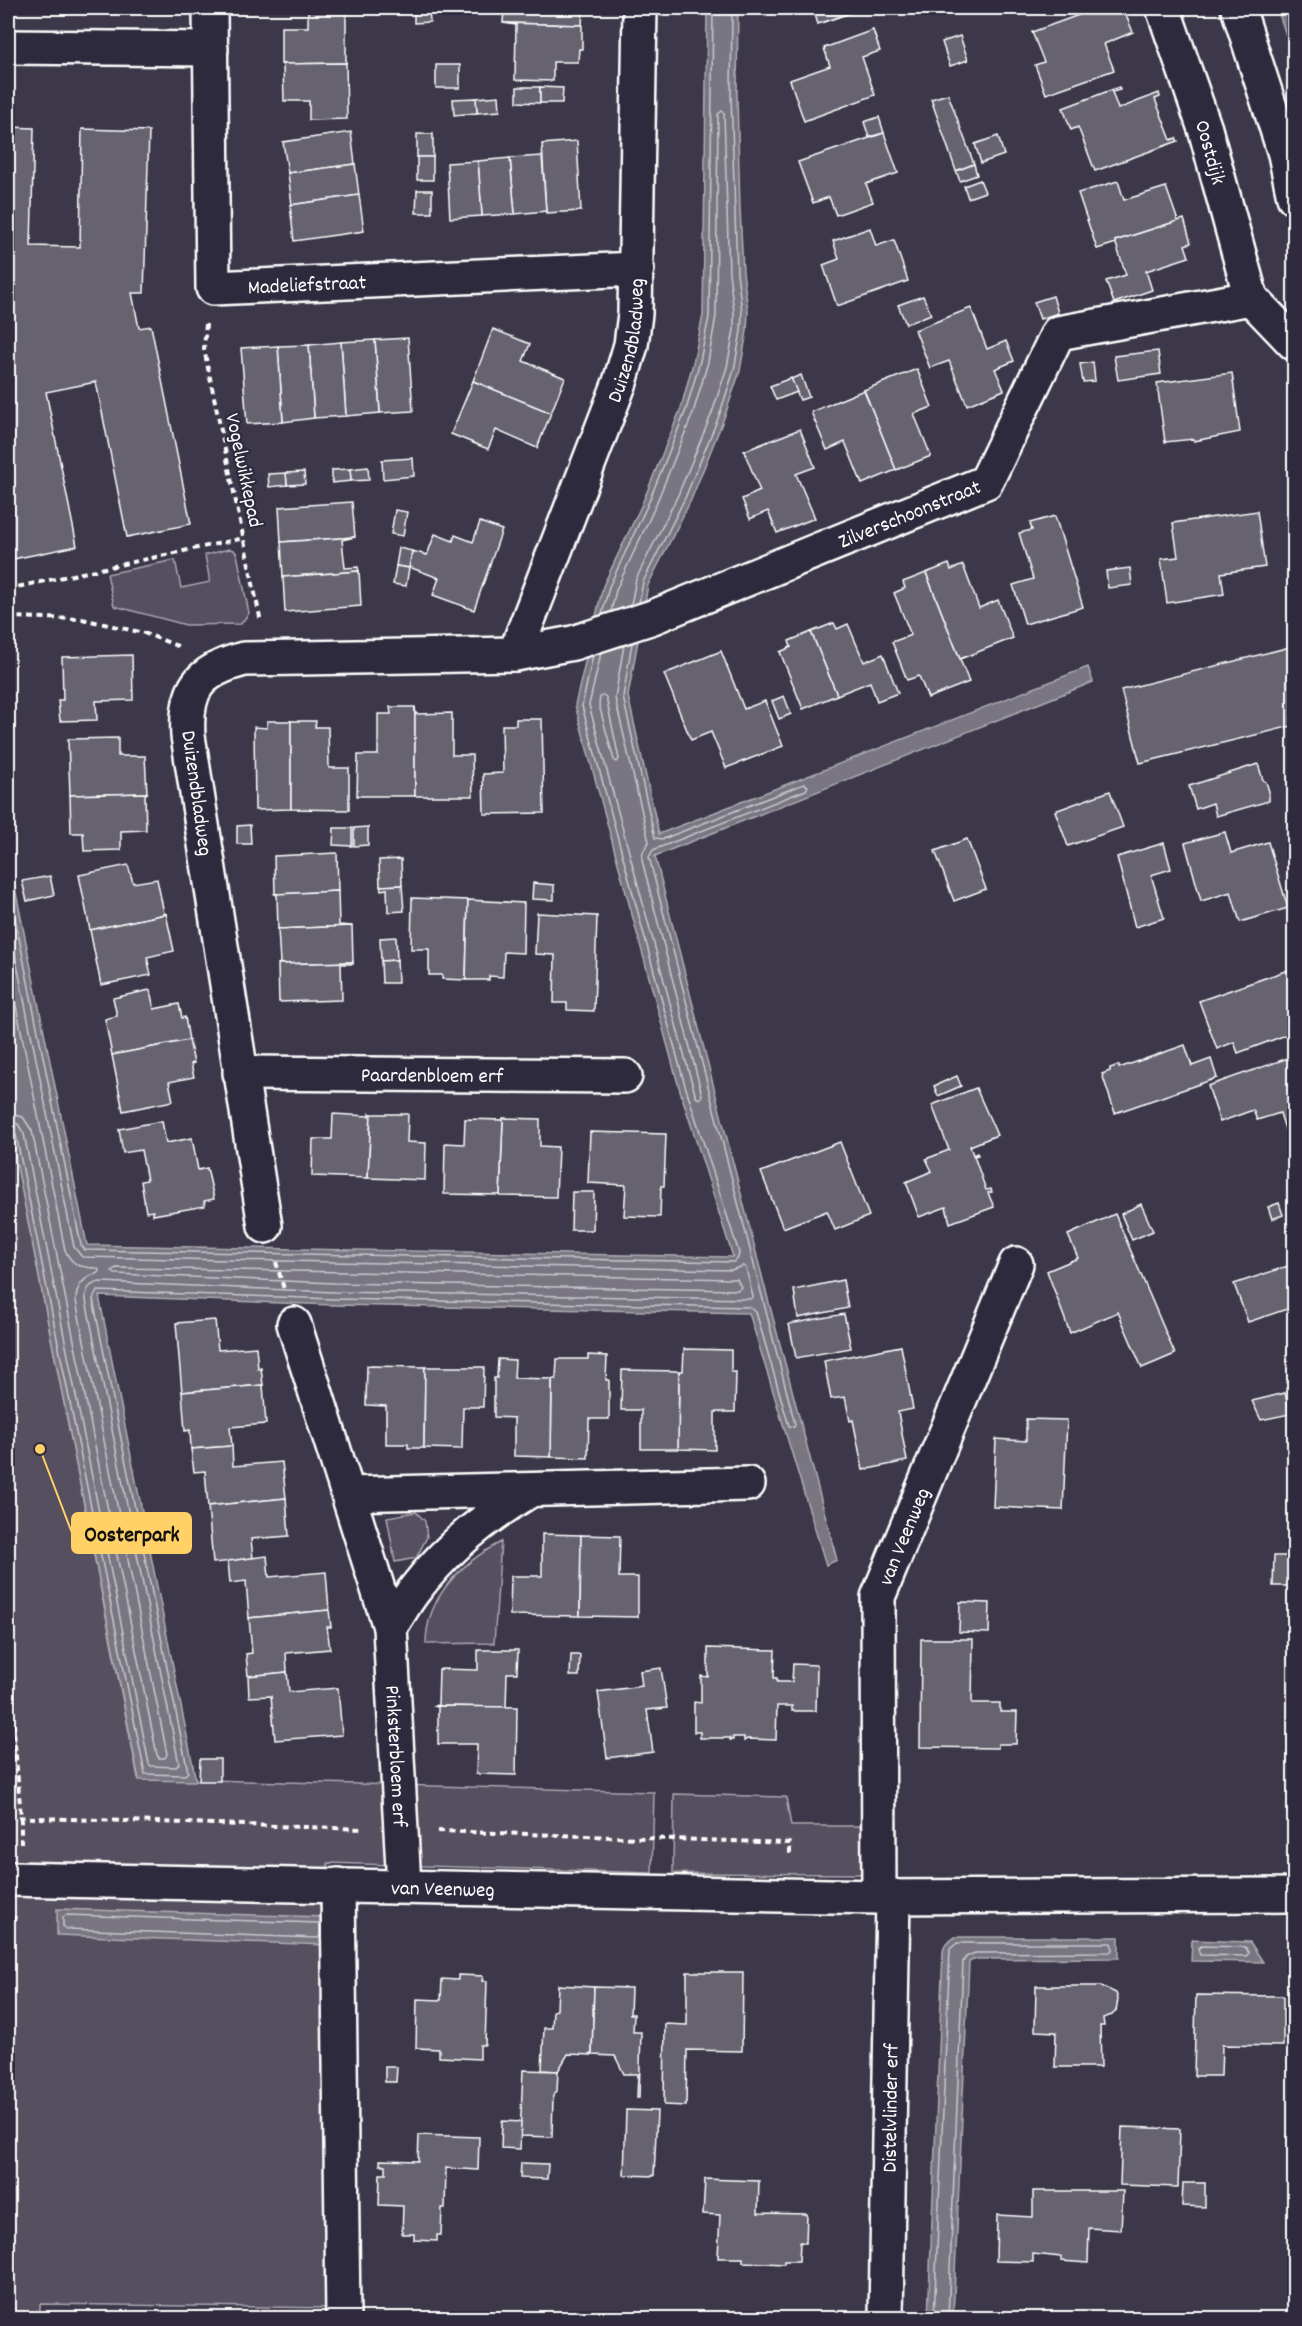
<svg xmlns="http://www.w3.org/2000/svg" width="1302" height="2326" font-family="Dekko,sans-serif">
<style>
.green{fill:#555060;stroke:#aaa8b0;stroke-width:1.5}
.water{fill:#797682;stroke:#afadb4;stroke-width:1.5}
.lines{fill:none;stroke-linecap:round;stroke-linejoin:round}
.shore{stroke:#c9c8cd;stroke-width:1.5}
.building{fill:#666270;stroke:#fff;stroke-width:1.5}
.minor-casing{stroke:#fff;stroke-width:38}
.path{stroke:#fff;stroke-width:4;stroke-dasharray:6 4.5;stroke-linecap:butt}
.minor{stroke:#2f2a3d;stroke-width:33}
.labels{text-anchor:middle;stroke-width:4.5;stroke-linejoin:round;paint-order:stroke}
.street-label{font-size:21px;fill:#fff;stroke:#2f2a3d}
.leader{fill:none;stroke:#ffd166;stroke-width:2}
.callout-dot{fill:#ffd166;stroke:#2f2a3d;stroke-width:2}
.callout{fill:#ffd166;stroke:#ffd166;stroke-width:2}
.callout-label{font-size:22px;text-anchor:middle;font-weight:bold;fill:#111}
</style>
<rect width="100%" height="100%" fill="#3c3749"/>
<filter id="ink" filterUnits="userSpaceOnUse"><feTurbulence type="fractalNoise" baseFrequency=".0167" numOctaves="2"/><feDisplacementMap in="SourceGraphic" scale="12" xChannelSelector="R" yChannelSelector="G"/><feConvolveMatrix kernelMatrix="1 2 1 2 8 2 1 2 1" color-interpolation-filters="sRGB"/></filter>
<g filter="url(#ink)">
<g class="green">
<path d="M229,549l5,1 3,4 12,59 -8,11 -55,1 -72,-19 -7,-32 68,-14 6,28 29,-6 -5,-27z"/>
<path d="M8,1120l130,658 516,14 -2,81 -324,-10 -2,46 5,399 -291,-4v14h-32z"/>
<path d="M416,1512l9,9 2,16 -11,21 -21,4 -8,-45z"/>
<path d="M501,1542l-7,101 -68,1c0,-47 35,-81 75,-102z"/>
<path d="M674,1794l112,3 5,29h72l1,48 -191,-1z"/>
</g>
<g class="water">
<path d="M707,8h31l-1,87 3,113 3,64 5,39 -1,20 -7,40 -16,47 -33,82 -43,85 -20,111 31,138 429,-167 5,15 -438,174 108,424 74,280 -11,5 -77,-252 -415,-8 -235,-9 97,485 -57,-1 -131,-659v-268l79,392 646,12 -55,-173 -103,-379 28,-119 39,-82 39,-96 13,-49 9,-44z"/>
<path d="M1277,8h17v51z"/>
<path d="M57,1909l269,8 1,28 -270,-10z"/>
<path d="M955,1937h164v21l-144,1 -6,3 -16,356h-25l15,-367 2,-6z"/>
<path d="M1192,1940l58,2 13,20 -72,-1z"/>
</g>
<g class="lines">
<g class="shore">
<path d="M639,603l4,-21 42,-84 34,-82 15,-46 7,-39 1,-19 -5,-39 -6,-178 1,-87"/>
<path d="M611,612l5,-22 38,-81 39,-96 15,-51 8,-46 2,-202 4,-3 2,3 5,159 5,39v18l-7,37 -15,46 -34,82 -42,84 -5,26"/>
<path d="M602,615l7,-28 38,-81 39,-96 14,-49 9,-44 4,-309"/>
<path d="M601,653l-12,52 102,375 5,17 4,2 2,-4 -60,-235 1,-8 6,-10 -34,-144 9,-53"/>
<path d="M603,695l3,2 13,62 -2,3 -3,-2 -15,-55 1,-8z"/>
<path d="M8,883l73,362 4,5 649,12 4,-4 1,-5 -55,-171 -102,-376 11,-51"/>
<path d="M8,920l66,327 8,10 649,13 12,-4 3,2 7,29 -3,2 -416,-7 -233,-10c-11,1 -16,8 -15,18l93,464 -3,3 -25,-1 -2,-2 -125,-630 -6,-10 -10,-2"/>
<path d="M8,966l57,284c6,15 17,18 32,18l2,2 -1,3c-14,4 -22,13 -22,28l91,453 -2,4h-6l-2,-3 -125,-624 -9,-14 -15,-4"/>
<path d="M8,1129l5,1 3,5 129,639 40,1 3,-3 -95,-473 4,-8 237,8 416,8 6,5 33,114 5,1 1,-3 -146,-567 4,-7 153,-60 2,-4 -4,-2 -141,55 -8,-1 -32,-141 9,-54"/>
<path d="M116,1268l621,11 4,8 -3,3 -404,-7 -219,-9 -3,-3z"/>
<path d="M320,1926l-2,-3 -252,-8 -3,2v9l3,3 252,9 2,-2v-10"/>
<path d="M1201,1946l44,1 4,6 -3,3 -46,-1 -2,-6z"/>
<path d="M934,2318l16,-369 7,-6h154l2,6 -3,3 -135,1 -9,4 -3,5 -15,356"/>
</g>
</g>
<g class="building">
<path d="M308,8h38v55l-65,1v-37h27z"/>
<path d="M414,8h15l1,14 -16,1z"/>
<path d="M504,8h79l-1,17 -79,-2z"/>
<path d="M813,8h41l2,3 -38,13z"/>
<path d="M1098,8h25l10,24 -29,12 10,26 -68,24 -11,-29 9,-3 -12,-30z"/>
<path d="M503,23l79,2v24h-3l-1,13h-25v19l-38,-1 1,-55z"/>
<path d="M873,30l7,21 -18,6 13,38 -71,26 -14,-41 40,-14 -6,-18z"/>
<path d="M960,36l8,24 -18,6 -8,-24z"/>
<path d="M346,63l1,56 -38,1v-19h-25l-1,-36 -2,-1z"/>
<rect x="436" y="65" width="24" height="23"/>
<path d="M517,87h23v16l-23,-1z"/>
<path d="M540,87l23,1 -1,15h-22z"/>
<path d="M1119,87l1,3 -8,2 6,17 41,-16 1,4 -5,2 16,41 5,-2 2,3 -83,30 -17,-44 -7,3 -8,-22z"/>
<path d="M948,94l26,70 -18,7 -25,-72z"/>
<path d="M499,96l1,15 -23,2 -1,-15z"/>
<path d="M476,98l1,15 -23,2 -1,-16z"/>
<path d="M879,117l5,16 -15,4 -5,-15z"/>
<path d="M8,127l26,1 -3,118 49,1 2,-118 67,2 -5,162h-12l7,35 12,-2 40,198 -64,13 -31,-155 -50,10 31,154 -64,13 -5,-25z"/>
<path d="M351,132l4,32 -67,9 -5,-31z"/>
<path d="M884,133l14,40 -32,11 7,18 -37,13 -7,-18 -16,6 -15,-41z"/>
<rect x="417" y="134" width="16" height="23"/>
<path d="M998,136l6,19 -23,8 -6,-19z"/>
<path d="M577,141l4,70 -35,2 -4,-69z"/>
<path d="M542,156l4,55 -31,3 -5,-56z"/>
<rect x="417" y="157" width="16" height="23"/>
<path d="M510,158l5,56 -33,2 -4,-55z"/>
<path d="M478,161l4,55 -32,2 -3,-55z"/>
<path d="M355,164l4,31 -67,10 -4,-32z"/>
<path d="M974,164l3,11 -17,6 -4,-10z"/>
<path d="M980,180l5,12 -17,6 -4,-12z"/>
<path d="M1118,181l6,19 42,-13 12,34 -63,20 1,2 -19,6 -19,-56z"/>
<path d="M417,190h15v23h-16z"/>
<path d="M359,195l5,36 -70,10 -4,-36z"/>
<path d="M1184,219l7,24 -6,2 4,12 -43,14 6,19 -38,13 -8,-22 20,-6 -11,-34z"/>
<path d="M870,228l6,18 18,-6 14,41 -71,25 -14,-41 16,-6 -6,-18z"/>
<path d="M923,296l8,18 -25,10 -8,-19z"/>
<path d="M1053,296l5,17 -18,6 -6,-17z"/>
<path d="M971,308l16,41 19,-8 8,20 -19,8 9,21 -37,15 -18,-44 -19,7 -15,-38z"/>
<path d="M493,329l37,15 -7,17 42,17 -14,35 -78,-32z"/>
<path d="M408,338l5,73 -33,2 -5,-73z"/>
<path d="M375,340l5,73 -34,3 -5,-74z"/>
<path d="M341,342l5,74 -32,2 -5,-73z"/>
<path d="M309,345l5,73 -31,4 -5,-76z"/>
<path d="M278,346l5,76 -36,2 -6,-76z"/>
<path d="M1158,351l3,23 -43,6 -4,-24z"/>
<path d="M1093,362l2,19 -12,1 -3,-18z"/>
<path d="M917,369l15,38 -18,7 17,42 -35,14 -32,-80z"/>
<path d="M1232,373l8,59 -46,9v-2l-29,3 -8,-59z"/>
<path d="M801,375l8,22 -9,3 -9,-21z"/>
<path d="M791,378l6,14 -21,8 -6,-14z"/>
<path d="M473,381l78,32 -14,35 -41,-18 -8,19 -37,-15z"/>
<path d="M864,390l32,80 -34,14 -17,-42 -18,8 -16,-38z"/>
<path d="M800,429l15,38 -19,7 19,44 -38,15 -9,-22 -18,8 -8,-20 18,-8 -16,-40z"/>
<path d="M413,458l1,18 -31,3 -1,-19z"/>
<path d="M368,467l1,13 -18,1 -1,-12z"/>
<path d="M350,469l1,12 -19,2v-13z"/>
<path d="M304,472l1,12 -18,1 -1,-12z"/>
<path d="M286,473l1,12 -18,2 -1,-13z"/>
<path d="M352,502l3,35 -74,5 -2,-35z"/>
<path d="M395,510l12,2 -4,24 -12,-2z"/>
<path d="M1257,511l8,56 -44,6 3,21 -57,9 -6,-44 17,-2 -5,-34z"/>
<path d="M1055,516l28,91 -58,17 -12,-39 20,-6 -14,-46 13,-3 -2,-7z"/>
<path d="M480,522l22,8 -28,80 -41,-15 6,-17 -30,-11 3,-16 15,4 8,-21 18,7 2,-6 18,7z"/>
<path d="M355,537l-13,3 3,28 13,-1 1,4 -76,6 -2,-35z"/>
<path d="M399,548l13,3 -3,17 -13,-2z"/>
<path d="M949,564l2,6 12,-5 16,43 19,-8 15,38 -53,21 -34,-86z"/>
<path d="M396,566l13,2 -3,18 -13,-2z"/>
<path d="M1130,568l2,17 -24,3 -2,-17z"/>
<path d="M359,571l2,35 -76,6 -2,-35z"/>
<path d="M926,573l43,109 -41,16 -9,-22 -12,4 -15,-38 19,-7 -17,-42 11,-5 -2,-6z"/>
<path d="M834,623l3,6 11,-5 16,38 19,-8 15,39 -21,8 -7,-19 -33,13 -26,-63z"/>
<path d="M811,632l26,63 -34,14 -23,-57 11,-5 -2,-6z"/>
<path d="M1294,646v72l-3,1 1,7 -152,37 -19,-73z"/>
<path d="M721,651l23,58 21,-8 18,45 -57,22 -15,-36 -20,8 -27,-66z"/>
<path d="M132,655l1,45 -37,1 1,19 -37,1 -2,-21h5l-1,-43z"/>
<path d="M784,696l7,18 -12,5 -7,-18z"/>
<path d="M390,707h25v89h-58l1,-41h20v-41h13z"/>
<path d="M415,707l1,7 36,-1v42h20l1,41h-58z"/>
<path d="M516,719h26l2,94 -60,1 -1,-40 20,-1 -1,-48h14z"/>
<path d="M267,721h24v88l-36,1 -1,-83 13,1z"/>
<path d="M291,721h25l-1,6h13l1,41h20v42l-58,-1z"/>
<path d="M118,738v18h27l2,37 -77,2 -2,-56z"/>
<path d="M1258,764l5,16 3,2 3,9v10l-53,15 -3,-13 -17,6 -7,-23z"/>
<path d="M1110,791l13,36 -55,19 -13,-35z"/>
<path d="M147,793l-2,2 1,35 -25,1v19l-37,1 -1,-18h-12l-1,-38z"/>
<path d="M250,825l1,19h-14v-18z"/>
<path d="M368,827v18l-14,1v-18z"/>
<path d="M334,828h18v18l-19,-1z"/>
<path d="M1225,832l6,21 37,-11 20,66 -48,14 -9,-30 -30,9 -16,-58z"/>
<path d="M967,839l19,50 -32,12 -19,-50z"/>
<path d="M1164,843l7,26 -20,6 13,43 -29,9 -18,-70z"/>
<path d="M337,853l1,38 -63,3 -1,-38z"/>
<path d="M401,859l1,26 -22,1 -1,-26z"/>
<path d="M128,865l5,18 24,-4 7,34 2,1 -76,16 -11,-55z"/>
<path d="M50,876l4,19 -27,6 -5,-20z"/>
<path d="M533,883l21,2v15l-22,-1z"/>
<path d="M402,885l2,26 -16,1 -1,-23 -6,1 -1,-4z"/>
<path d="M338,891l1,34 13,1 -74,3 -1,-34 -2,-1z"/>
<path d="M412,898l56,2 -2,80 -24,-1v-4h-13v-26h-18z"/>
<path d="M468,900l56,3 -1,50 -19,-1 -1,25 -14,-1v4h-23z"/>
<path d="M537,913l60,3 -3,95 -27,-1v-7h-13l1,-48 -20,-1z"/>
<path d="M166,914l8,37 -27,6 4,18 -50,10 -11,-55z"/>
<path d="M352,926l1,36 -75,2 2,-1 -2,-34z"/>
<path d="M396,937l1,23 -16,1 -1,-23z"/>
<path d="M397,960l1,23h-16l-1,-22z"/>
<path d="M353,962v2h-12l1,36 -63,2 -1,-38z"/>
<path d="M1288,970l6,18v44l-56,21 -4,-11 -17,7 -18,-48z"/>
<path d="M150,990l4,19 25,-5 3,14 3,-1 4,23 -77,15 -7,-36 12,-3 -4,-18z"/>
<path d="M189,1040l5,23 -3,1 3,13 -25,5 4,19 -50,10 -11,-56z"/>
<path d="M1185,1045l7,21 19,-7 6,19 -102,35 -13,-39 8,-3v-3l9,-3v3z"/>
<path d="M1291,1057l3,9v78l-4,1 -10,-32 -23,7 -4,-10 -33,12 -12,-36z"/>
<path d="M957,1076l4,10 -23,10 -4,-10z"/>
<path d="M976,1088l21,47 -27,11 3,9 4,-2 1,2 -4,1 12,34 5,-1 1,3 -4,1 6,14 -44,16 -4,-16 -27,10 -13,-35 26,-11 -6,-12 23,-9 -17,-45z"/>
<path d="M369,1113l2,1 -3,64 -56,-2 1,-37h19l1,-25 36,2z"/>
<path d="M371,1114h37l-1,28 19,1 -1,37 -57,-2z"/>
<path d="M503,1118l37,1v27l18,1 -2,50 -56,-1z"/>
<path d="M465,1119l38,1 -3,75 -56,-1 1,-51 19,1z"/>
<path d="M162,1121l4,22 26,-5 6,32 9,-2 7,31 -10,2 1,5 -52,9v-4l-7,1 -5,-31 6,-1 -6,-30 -18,3 -4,-24z"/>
<path d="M590,1132l76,2 -2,52h-3l-1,31 -36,-1 2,-31 -38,-2z"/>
<path d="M840,1142l29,74 -34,14 -8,-19 -44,17 -22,-56z"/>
<path d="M572,1192h22l-1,38h-22z"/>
<path d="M1279,1203l4,12 -11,4 -4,-12z"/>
<path d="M1141,1204l12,27 -21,9 -11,-26z"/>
<path d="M1115,1214l60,140 -33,14 -24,-56 -48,21 -23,-62 31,-13 -10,-23z"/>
<path d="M1294,1264v52l-4,-8 -42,14 -14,-38z"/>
<path d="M843,1280l5,28 -50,10 -4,-28z"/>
<path d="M844,1314l7,34 -55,10 -7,-34z"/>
<path d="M215,1320l3,30 38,-3 2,22 3,-1 2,17 -81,7 -6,-69z"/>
<path d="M901,1346l12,63 -15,3 9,49 -44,9 -10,-50 -3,1 -5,-24 -14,2 -7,-38z"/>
<path d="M684,1349l47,1v22h5l-1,40h-20v38l-37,-1 1,-78h4z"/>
<path d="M588,1355l19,1 -1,24h3v39h-20l-1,39 -37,-1 1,-78h4l1,-20h31z"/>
<path d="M498,1359l17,1 -1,18 38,1 -1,78 -37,-1v-38l-20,-1v-39h3z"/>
<path d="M367,1366l58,1 -1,81h-16v-4h-22v-38l-20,-1z"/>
<path d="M425,1367h59l-1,40h-20l-1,42 -38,-1z"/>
<path d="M622,1370l57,1 -1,78h-37v-39h-20z"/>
<path d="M263,1385l3,39 -36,3 2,19 -41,3 -1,-19 -5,1 -3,-39z"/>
<path d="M1285,1393l5,21 -29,6 -9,-19z"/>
<path d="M1026,1419l41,1 -4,90 -70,-3 3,-68 30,2z"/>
<path d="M232,1446l1,20 49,-4 4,36 -78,8 -3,-35 -11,1 -3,-23z"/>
<path d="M286,1498l3,38 -38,3 2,20 -40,4 -5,-57z"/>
<path d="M542,1534l39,1 -1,81 -70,-1 1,-39h31z"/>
<path d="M581,1535l39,1 -1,41h19v40l-58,-1z"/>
<path d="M267,1556l2,21 57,-5 3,38 -80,8 -3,-37 -16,2 -2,-22z"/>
<path d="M1274,1556h20v30h-21z"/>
<path d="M960,1602l30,1 -1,30 -30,-1z"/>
<path d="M329,1610l2,17h-4l3,22 -44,4 1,19 -39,4 -2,-22 6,-1 -3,-35z"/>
<path d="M921,1639h52l-1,64h28v9h17l-1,32h-18v4l-78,-1z"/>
<path d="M708,1648l67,2 -1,28h3v4h15l1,-18 24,1 -1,46h-24v-5h-15l-1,34 -29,-1 -3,2v-4h-11v3h-3v-2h-30v-6h-6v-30l7,1v-27l7,1z"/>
<path d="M478,1650h40l-1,23h-10l-1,34 -73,-1 5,-1 1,-36 39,1z"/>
<path d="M571,1655h9l-1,21h-9z"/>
<path d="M661,1668l6,40 -20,2 6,42 -46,6 -9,-66 44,-6 -2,-15z"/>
<path d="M287,1672l2,20 49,-4 4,47 -67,5 -4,-44 -22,1 -1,-21z"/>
<path d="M433,1706l84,1 -1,68 -40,-1 1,-30h-39v-37z"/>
<path d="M200,1759h20v22h-21z"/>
<path d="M687,1972h56l-1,79 -55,-1 -1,56 -22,-1 1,-81 22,1z"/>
<path d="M458,1975l25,1 -1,5h5l-2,64h-5v14l-41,-2v-8l-23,-1 1,-49 24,1 1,-21 16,1z"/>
<path d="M558,1985l36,2 -2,68 -24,-1 -10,17 -16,-1 2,-42h8l1,-17 4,-1z"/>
<path d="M1036,1986h65l15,7 2,6 -2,12 -4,4 -9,3 1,8h-4l1,41h-46l1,-35 -21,-1z"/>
<path d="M594,1987l37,1 -1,26h4l-1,18h8l-2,66h-2l1,-24h-14l-9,-18 -23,-1z"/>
<path d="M1196,1995l87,1v50l-61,-1 -1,31h-27z"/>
<path d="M385,2067h12l-1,15h-11z"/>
<path d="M523,2070l35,1 -1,20 -4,5 -1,41 -32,-1z"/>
<path d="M626,2110l31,1 -3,65 -30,-1z"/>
<path d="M502,2121l19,1 -1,27 -19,-1z"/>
<path d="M1122,2127l58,2 -2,58 -58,-2z"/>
<path d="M419,2135l60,2 -1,33 -32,-2 -1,40h-3l-1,27h-4v6l-23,-1v-6h-12l1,-28 -24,-1 1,-31h6v-9h-6v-5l38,1z"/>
<path d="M521,2163l27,1 -1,15 -27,-1z"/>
<path d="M705,2179l54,2 -1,32 49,1 -1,29 -6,-1 -1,19h-15v3l-41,-2v-4h-25l2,-43 -17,-1z"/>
<path d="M1183,2183h22v24l-23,-1z"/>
<path d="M1033,2191h90l-2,39 -32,-2 -1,35 -27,-2v-4l-28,-3v8l-37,-1 1,-46 36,2z"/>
</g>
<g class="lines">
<g class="minor-casing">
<g id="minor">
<path id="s1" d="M210,8l3,280 424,-19"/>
<path id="s2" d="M1163,8l42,121 46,169"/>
<path d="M1238,8l47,146 9,43"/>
<path d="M8,47l203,2"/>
<path id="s3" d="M515,654l105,-272 11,-37 4,-31 5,-306"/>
<path id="s4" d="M240,1073l385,3"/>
<path id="s5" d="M265,1226l-77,-490c-3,-47 10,-65 56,-77l271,-5 58,-11 80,-26 333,-135 72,-149 193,-35 43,45"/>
<path id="s6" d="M294,1324l96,303 14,259"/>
<path d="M349,1494l399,-10"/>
<path d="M390,1627c9,-13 16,-27 26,-39 30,-39 71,-72 113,-97"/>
<path id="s7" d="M8,1879l871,18 415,-2"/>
<path d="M338,1885l5,433"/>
<path id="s8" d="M879,1897l-1,-300 138,-333"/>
<path id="s9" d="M886,2318l7,-422"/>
</g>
</g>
<g class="path">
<path d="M206,324l-2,25 57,273"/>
<path d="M8,589l236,-51"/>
<path d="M8,617l74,2 62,14 36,14"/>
<path d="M276,1262l8,27"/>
<path d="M8,1692l4,16 9,110v25"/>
<path d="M8,1817l356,12"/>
<path d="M438,1831l352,12v15"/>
<path d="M8,1952l7,-36"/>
</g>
<use href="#minor" class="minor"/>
</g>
</g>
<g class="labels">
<g class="street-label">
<text dy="7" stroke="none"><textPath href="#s2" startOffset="152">Oostdijk</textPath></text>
<text dy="7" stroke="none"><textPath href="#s1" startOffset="374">Madeliefstraat</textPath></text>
<text dy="7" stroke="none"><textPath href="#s3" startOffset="334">Duizendbladweg</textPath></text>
<text transform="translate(245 470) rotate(78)" y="7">Vogelwikkepad</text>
<text dy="7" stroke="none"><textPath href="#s5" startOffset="1294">Zilverschoonstraat</textPath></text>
<text transform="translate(198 793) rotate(82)" y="7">Duizendbladweg</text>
<text dy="7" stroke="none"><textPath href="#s4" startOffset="192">Paardenbloem erf</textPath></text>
<text dy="7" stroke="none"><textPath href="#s8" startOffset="366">van Veenweg</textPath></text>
<text dy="7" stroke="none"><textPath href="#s6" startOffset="447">Pinksterbloem erf</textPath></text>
<text dy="7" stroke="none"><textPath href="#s7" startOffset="435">van Veenweg</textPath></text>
<text dy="7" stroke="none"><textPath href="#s9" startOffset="210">Distelvlinder erf</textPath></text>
</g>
</g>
<path class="leader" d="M40 1449L72 1533"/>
<circle class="callout-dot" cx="40" cy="1449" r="6"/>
<rect class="callout" x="72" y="1513" width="119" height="40" rx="6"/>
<g class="callout-label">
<text x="132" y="1541">Oosterpark</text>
</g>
<rect width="1302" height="2326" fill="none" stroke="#2f2a3d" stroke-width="30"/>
<rect x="15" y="15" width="1272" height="2296" fill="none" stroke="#fff" stroke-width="2" filter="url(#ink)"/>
</svg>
